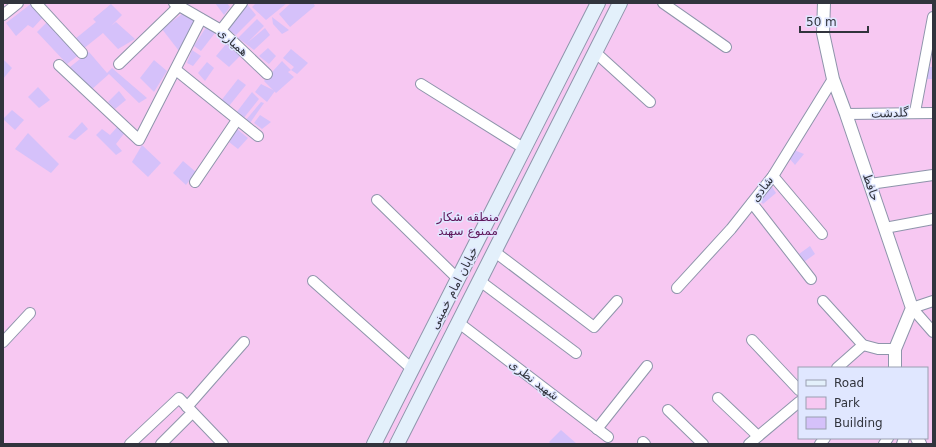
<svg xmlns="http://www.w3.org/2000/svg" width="936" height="447" font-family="'DejaVu Sans','Noto Sans Arabic',sans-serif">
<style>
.green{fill:#f7c8f2;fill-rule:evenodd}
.building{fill:#d5c1fa}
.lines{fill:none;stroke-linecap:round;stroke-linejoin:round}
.minor-casing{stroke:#8e95ab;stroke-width:12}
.tertiary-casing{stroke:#8e95ab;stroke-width:14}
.secondary-casing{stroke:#8e95ab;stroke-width:16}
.minor{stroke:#fff;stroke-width:10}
.tertiary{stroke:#fff;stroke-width:12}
.secondary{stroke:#e3f0fb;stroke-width:14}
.labels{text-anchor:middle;stroke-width:3;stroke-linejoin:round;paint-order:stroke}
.street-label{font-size:12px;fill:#31343d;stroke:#e0e7ff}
.park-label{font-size:12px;fill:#5e185c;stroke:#e0e7ff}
</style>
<rect width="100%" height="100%" fill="#e0e7ff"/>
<path class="green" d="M3,3h930v441h-930zM799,368h128v70h-128z"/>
<g class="building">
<path d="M32,3l12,13 -11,12 -5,-3 -12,11 -10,-13z"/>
<path d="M215,3h12l3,4 -6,8z"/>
<path d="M256,3h31l-21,17 -14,-13z"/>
<path d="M291,3h22l2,3 -25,21 -11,-13z"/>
<path d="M111,4l11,11 -11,11 5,-4 19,17 -17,10 -15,-16 -20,16 -8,-10 21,-17 -3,-3z"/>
<path d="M247,4l9,11 -20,20 -9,-6z"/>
<path d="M186,11l10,8 -17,32 -17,-22z"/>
<path d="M272,17l17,13 -7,4 -9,-10z"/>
<path d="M257,19l7,7 -17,17 18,-15 5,7 -16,15 -16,-12z"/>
<path d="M49,20l31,34 -13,10 -30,-32z"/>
<path d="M208,24l7,9 -14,18 -7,-5z"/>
<path d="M226,44l14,12 -11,11 -13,-11z"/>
<path d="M268,48l8,8 -7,8 -10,-8z"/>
<path d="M291,49l17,14 -11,11 -6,-4 3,-3 -11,-9z"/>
<path d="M192,50l9,6 -8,10 -6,-3z"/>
<path d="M89,52l18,21 5,-5 35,30 -8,5 -30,-29 -18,16 -21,-23z"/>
<path d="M3,59l9,9 -9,11z"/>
<path d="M154,60l13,11 -13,21 -14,-14z"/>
<path d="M282,61l9,9 -3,2 6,5 -18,16 -12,-12z"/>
<path d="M207,62l7,6 -9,13 -7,-8z"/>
<path d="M929,67h4v12h-7z"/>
<path d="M238,79l8,6 -17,21 -9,-4z"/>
<path d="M261,84l14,7 -8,11 -12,-10z"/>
<path d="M38,87l12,13 -11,8 -11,-11z"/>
<path d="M119,91l7,9 -11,9 -7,-7z"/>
<path d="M252,92l7,7 -16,20 -7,-6z"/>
<path d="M261,102l3,1 -14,20 -5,-2z"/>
<path d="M12,110l12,10 -9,10 -12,-11z"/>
<path d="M260,115l11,7 -9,7 -8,-6z"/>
<path d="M82,122l6,7 -13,11 -7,-3z"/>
<path d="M119,125l7,6 -10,13 6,7 -6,4 -20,-20 6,-6 8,6z"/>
<path d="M237,129l11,9 -10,11 -9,-7z"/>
<path d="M28,133l31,31 -8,9 -36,-24z"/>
<path d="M142,145l19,18 -13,14 -16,-15z"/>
<path d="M794,150l10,4 -9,11 -6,-7z"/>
<path d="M183,161l13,11 -10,13 -13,-12z"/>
<path d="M771,185l5,8 -13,11 -5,-5z"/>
<path d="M810,246l5,8 -11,8 -5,-8z"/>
<path d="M561,430l16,14h-26l-2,-2z"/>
</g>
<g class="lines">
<g class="minor-casing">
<g id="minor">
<path d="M36,3l46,50"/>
<path d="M174,3l47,27 46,44"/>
<path d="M663,3l63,44"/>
<path d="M3,15l15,-12"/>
<path d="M221,30l21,-27"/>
<path d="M595,52l55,50"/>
<path d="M119,64l60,-58"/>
<path d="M59,65l80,75 62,-121"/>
<path d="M176,70l82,66"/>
<path d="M421,84l104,65"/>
<path d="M915,112l18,-95"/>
<path d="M846,114l87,-1"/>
<path d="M773,176l49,58"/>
<path d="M195,182l42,-62"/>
<path d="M870,184l63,-9"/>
<path d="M377,200l81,79"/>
<path d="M752,203l59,76"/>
<path d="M885,228l48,-9"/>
<path d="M495,252l99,75 23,-26"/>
<path d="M313,281l99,88"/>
<path d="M480,281l96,72"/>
<path d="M677,288l54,-59 42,-53 60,-97"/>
<path d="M823,301l40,44 15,4h17"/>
<path d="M933,301l-21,7 21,24"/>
<path d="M459,323l149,114"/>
<path d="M752,340l47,50"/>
<path d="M3,342l27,-29"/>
<path d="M837,368l26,-23"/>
<path d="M718,398l40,38"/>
<path d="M187,407l57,-65"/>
<path d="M668,410l35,34"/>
<path d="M597,429l50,-63"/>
<path d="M643,442l2,2"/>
<path d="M130,444l49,-46 44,46"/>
<path d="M161,444l31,-31"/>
<path d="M749,444l50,-42"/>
<path d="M820,444l5,-6"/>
<path d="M884,444l4,-6"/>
<path d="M902,444l2,-6"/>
</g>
</g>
<g class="tertiary-casing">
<g id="tertiary">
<path d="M824,3l-1,30 10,46 13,35 66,194 -17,41v19"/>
<path d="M917,438l3,6"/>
</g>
</g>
<g class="secondary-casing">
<g id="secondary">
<path d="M374,444l224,-441"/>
<path d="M397,444l223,-441"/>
</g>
</g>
<use href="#minor" class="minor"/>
<use href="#tertiary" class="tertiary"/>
<use href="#secondary" class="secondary"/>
</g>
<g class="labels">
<g class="street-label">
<text transform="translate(233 42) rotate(41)" y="4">همیاری</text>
<text transform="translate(890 113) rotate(-2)" y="4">گلدشت</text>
<text transform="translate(871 187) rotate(71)" y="4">حافظ</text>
<text transform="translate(762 189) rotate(-53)" y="4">شادی</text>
<text transform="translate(454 288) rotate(-63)" y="4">خیابان امام خمینی</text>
<text transform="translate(534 380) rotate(37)" y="4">شهید نظری</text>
</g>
<g class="park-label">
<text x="468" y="221">منطقه شکار<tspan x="468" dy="14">ممنوع سهند</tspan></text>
</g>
</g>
<rect width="936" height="447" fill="none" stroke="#31343d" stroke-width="8"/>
<rect x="798" y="367" width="130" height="72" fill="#e0e7ff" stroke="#9a9fb1"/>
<rect x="806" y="380" width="20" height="6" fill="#e3f0fb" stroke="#9a9fb1"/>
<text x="834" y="387" font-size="12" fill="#31343d">Road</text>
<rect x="806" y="397" width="20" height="12" fill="#f7c8f2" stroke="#9a9fb1"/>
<text x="834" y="407" font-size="12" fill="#31343d">Park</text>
<rect x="806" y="417" width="20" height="12" fill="#d5c1fa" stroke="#9a9fb1"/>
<text x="834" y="427" font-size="12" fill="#31343d">Building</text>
<path d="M800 26v6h68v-6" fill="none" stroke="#31343d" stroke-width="2"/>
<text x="806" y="26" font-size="12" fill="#31343d" stroke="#e0e7ff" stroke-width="3" paint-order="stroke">50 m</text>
</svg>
